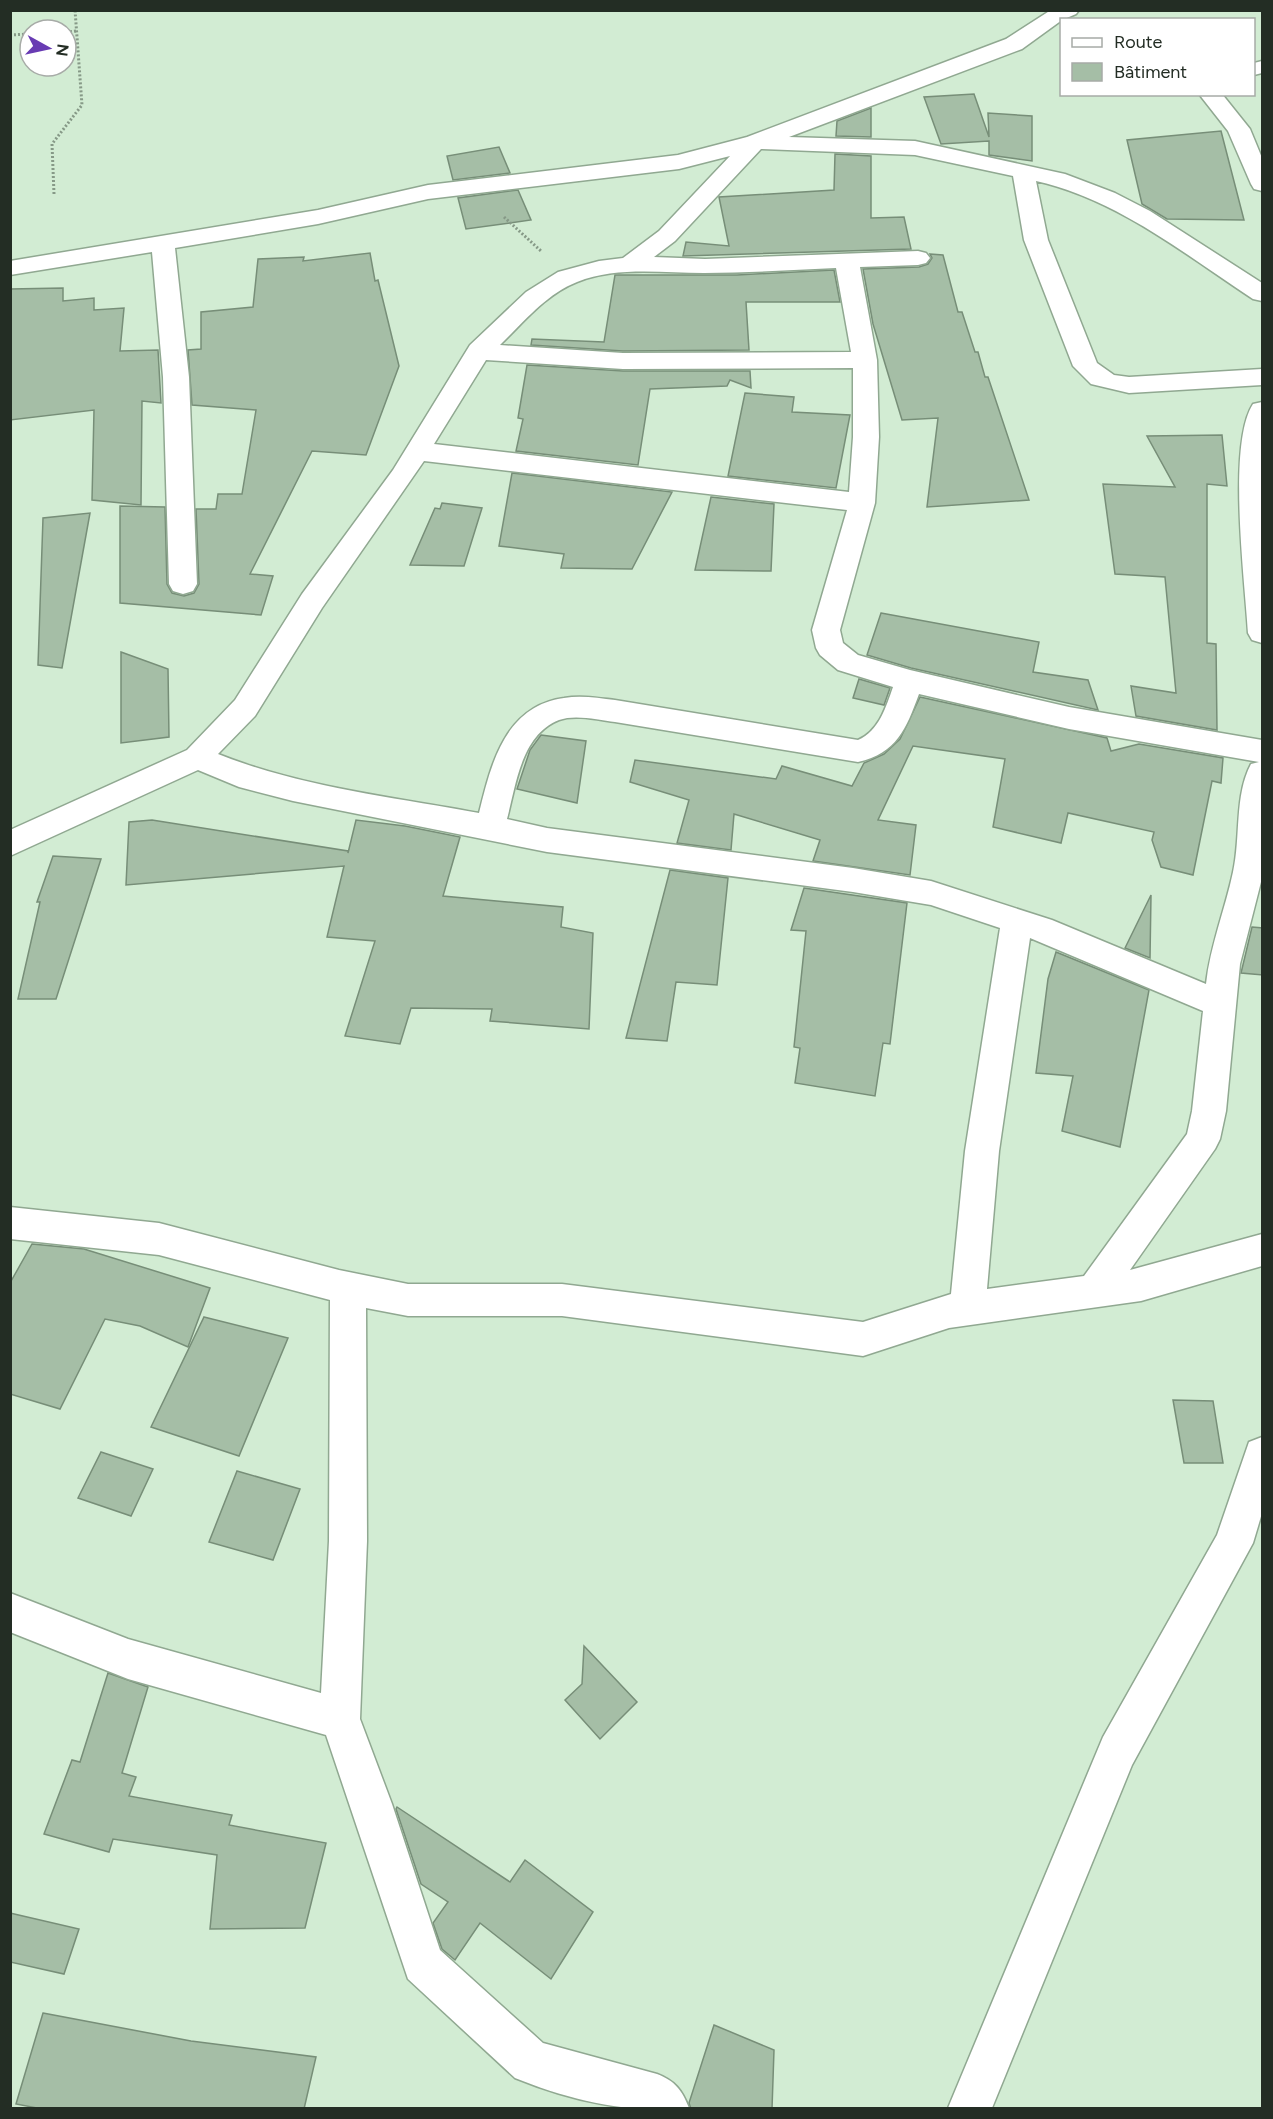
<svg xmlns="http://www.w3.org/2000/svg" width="1273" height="2119" font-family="Figtree,sans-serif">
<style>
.building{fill:#a5bea6;stroke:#778e78;stroke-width:1.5}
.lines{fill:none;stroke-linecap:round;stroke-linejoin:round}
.minor-casing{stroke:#90a891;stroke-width:3}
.path{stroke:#869987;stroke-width:3;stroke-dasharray:2 2;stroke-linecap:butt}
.minor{fill:#fff;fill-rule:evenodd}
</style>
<rect width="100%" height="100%" fill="#d2ecd3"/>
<g class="building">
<path d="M974,94l15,43 -1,-24 44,3v45l-43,-6v-14l-48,3 -17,-47z"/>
<path d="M871,108v29l-35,-1 1,-15z"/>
<path d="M1221,131l23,89 -77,-1 -25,-15 -15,-64z"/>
<path d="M499,147l11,26 -57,7 -6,-24z"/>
<path d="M835,154l36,2v62l33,-1 7,32 -228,7 3,-14 43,4 -10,-49 115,-7z"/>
<path d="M518,190l13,30 -65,9 -8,-31z"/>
<path d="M370,253l5,28 3,-1 21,86 -33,89 -54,-4 -62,123 23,2 -12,39 -141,-12v-97l45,1 2,77 5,9 12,3 10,-3 5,-9 -3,-75h20l2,-15h24l14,-84 -64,-5 -4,-55 13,-1v-37l52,-5 5,-48 46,-2 -1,4z"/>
<path d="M930,254l13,1 15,57h4l13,40h3l7,25h3l41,123 -102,7 11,-89 -36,2 -29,-96 -10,-55 56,-2 9,-3 4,-6z"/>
<path d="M834,270l6,32h-94l3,48 -126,1 -92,-6 1,-6 72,3 11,-67h122z"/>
<path d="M63,288v13l31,-3v12l30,-2 -4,43 38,-1 3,53 -19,-2 -1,104 -49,-5 2,-90 -84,10v-131z"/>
<path d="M527,365l96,6h127l1,17 -21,-8 -3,6 -77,3 -12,76 -122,-14 7,-32 -5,-1z"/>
<path d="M745,393l49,4 -2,15 58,3 -14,73 -108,-12z"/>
<path d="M1222,435l5,51 -20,-2v159l9,1 1,86 -81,-14 -5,-30 45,7 -11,-116 -50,-3 -12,-90 72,3 -28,-51z"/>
<path d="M512,473l160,19 -40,77 -71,-1 3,-14 -65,-8z"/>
<path d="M711,497l63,7 -3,67 -76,-1z"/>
<path d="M442,503l40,5 -18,58 -54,-1 25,-57 5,1z"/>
<path d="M90,513l-28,155 -24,-3 5,-147z"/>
<path d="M881,613l158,29 -6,30 55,8 10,30 -187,-42 -44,-13z"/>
<path d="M121,652l47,17 1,68 -48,6z"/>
<path d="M859,679l31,9 -6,17 -31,-7z"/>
<path d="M920,697l187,41 4,13 28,-7 84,14 -2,25 -9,-2 -19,94 -32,-8 -9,-27 2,-8 -86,-19 -7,30 -68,-16 12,-68 -92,-13 -35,74 38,5 -6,50 -97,-14 7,-21 -86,-26 -3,36 -54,-7 12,-43 -59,-18 5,-22 141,19 6,-13 70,20 12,-23 20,-9 16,-15z"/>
<path d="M541,735l45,6 -9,62 -60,-14 13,-39z"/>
<path d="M152,820l196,31v2l8,-33 49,6 55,11 -17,59 120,11 -2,20 32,6 -4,96 -99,-8 2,-12 -81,-1 -11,36 -55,-8 30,-95 -48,-4 17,-71 -218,19 3,-63z"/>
<path d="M53,856l48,3 -45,140h-38l22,-97h-3z"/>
<path d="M670,870l58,8 -11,107 -41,-3 -9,59 -41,-3z"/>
<path d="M804,888l103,15 -17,141 -7,-1 -8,53 -80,-13 5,-35 -6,-1 12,-116 -15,-1z"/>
<path d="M1151,895l-1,63 -25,-10z"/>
<path d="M1252,927l11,1v47l-22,-2z"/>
<path d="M1056,952l93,38 -29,157 -58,-16 11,-55 -37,-3 12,-94z"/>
<path d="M32,1244l52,5 126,39 -22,59 -48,-21 -35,-7 -45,90 -50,-15v-111z"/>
<path d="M204,1317l84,21 -49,118 -88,-29z"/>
<path d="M1173,1400l40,1 10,62h-39z"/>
<path d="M101,1452l52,17 -22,47 -53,-18z"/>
<path d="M237,1471l63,18 -27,71 -64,-18z"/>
<path d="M584,1646l53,56 -37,37 -35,-39 17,-16z"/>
<path d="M108,1673l40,14 -26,86 14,4 -7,19 103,19 -3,10 97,18 -21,85 -95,1 7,-74 -104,-16 -4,13 -65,-18 28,-74 8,2z"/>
<path d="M397,1807l113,75 15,-22 68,52 -42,67 -71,-56 -25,37 -13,-11 -9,-26 15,-21 -27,-18 -25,-75z"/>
<path d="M10,1913l69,16 -15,45 -54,-12z"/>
<path d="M43,2013l148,28 125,16 -12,52h-262l-26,-5z"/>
<path d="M714,2025l60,25 -2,59h-81l-2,-6z"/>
</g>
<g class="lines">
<g class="minor-casing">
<g id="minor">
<path d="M1051,10h28l-3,4 -14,6 -40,29 -233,88 126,4 150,33 50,19 35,18 112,72v18l-9,-2c-67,-44 -136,-100 -217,-118l12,59 49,123 17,12 15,2 133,-8v16l-133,8 -38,-9 -18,-18 -49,-126 -11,-64 -98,-21 -154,-6 -86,92 -21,16 51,2 213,-8 8,2 4,5 -4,5 -8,2 -58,2 17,93 2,77 -4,66 -35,127 3,13 15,12 52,15 159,37 193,33v138l-22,86 -14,147 -6,28 -5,10 -85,121 132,-36v32l-121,35 -192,27 -86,28 -301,-40h-154l-42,-8 1,233 -7,178 32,85 48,146 103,93 114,31c18,7 25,16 32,34 -57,7 -120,-8 -174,-30l-107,-99 -82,-244 -198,-56 -118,-47v-39l118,46 193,54 8,-152 1,-241 -171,-45 -149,-16v-32l149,16 180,47 69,14h154l301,38 88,-28 14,-143 35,-223 -69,-23 -78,-13 -306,-40 -254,-51 -54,-14 -41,-17 -188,86v-26l177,-80 48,-50 67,-106 91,-124 77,-125 56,-53 32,-20 41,-11 24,-3 36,-27 71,-75 -51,13 -251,30 -110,25 -143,24 14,129 8,207 -4,7 -10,3 -10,-3 -4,-7 -6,-207 -11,-125 -142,23v-14l308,-51 110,-25 250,-30 69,-18 259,-98zM836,268l15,84 -228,1 -123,-8c23,-22 46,-51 77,-63 40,-16 85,-9 127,-9 44,0 88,-3 132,-5zM486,360l137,9 230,-1v69l-4,55 -415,-48zM424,461l423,49 -35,120 4,18 4,7 18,15 55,17c-7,20 -14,44 -35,53l-243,-40c-17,-2 -34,-5 -51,-2 -59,8 -73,66 -85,115 -87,-16 -178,-26 -261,-59l37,-38 67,-108zM919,694l150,35 190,33 -8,2c-17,32 -10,73 -18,108 -8,38 -23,74 -27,112l-154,-64 -121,-39 -78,-13 -306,-40 -40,-9c9,-34 14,-84 52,-99 16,-6 40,0 56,2l243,40c39,-9 48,-33 61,-68zM1030,938l173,73 -11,100 -5,23 -103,142 -97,13 12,-138z"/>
<path d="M1262,61v12l-8,2v-12z"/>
<path d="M1199,94h23l28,35 12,29v33l-8,-2 -3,-5 -23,-53z"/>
<path d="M1262,402v241l-10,-3 -4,-7c-3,-52 -21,-189 5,-229z"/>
<path d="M1262,1437v76l-9,30 -121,222 -140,343h-44l155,-371 114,-202 32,-93z"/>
</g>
</g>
<g class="path">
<path d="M66,32l11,-1"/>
<path d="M10,35l20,-1"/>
<path d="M54,194l-2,-50 30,-39 -7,-95"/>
<path d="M504,217l37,34"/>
</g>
<use href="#minor" class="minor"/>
</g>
<rect width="1273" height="2119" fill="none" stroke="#232d24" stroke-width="24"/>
<rect x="1060" y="18" width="195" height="78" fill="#ffffff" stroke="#a7aba7" stroke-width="1.5"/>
<rect x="1072" y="38" width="30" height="9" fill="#ffffff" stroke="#a7aba7" stroke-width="1.5"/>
<text x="1114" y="48" font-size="18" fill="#232d24">Route</text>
<rect x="1072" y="63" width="30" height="18" fill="#a5bea6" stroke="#a7aba7" stroke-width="1.5"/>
<text x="1114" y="78" font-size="18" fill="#232d24">Bâtiment</text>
<g transform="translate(48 48) rotate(98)"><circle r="28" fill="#ffffff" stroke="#a7aba7" stroke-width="1.5"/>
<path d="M0-4.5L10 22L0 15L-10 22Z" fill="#683bb3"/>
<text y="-9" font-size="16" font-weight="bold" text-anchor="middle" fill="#232d24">N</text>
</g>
</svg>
